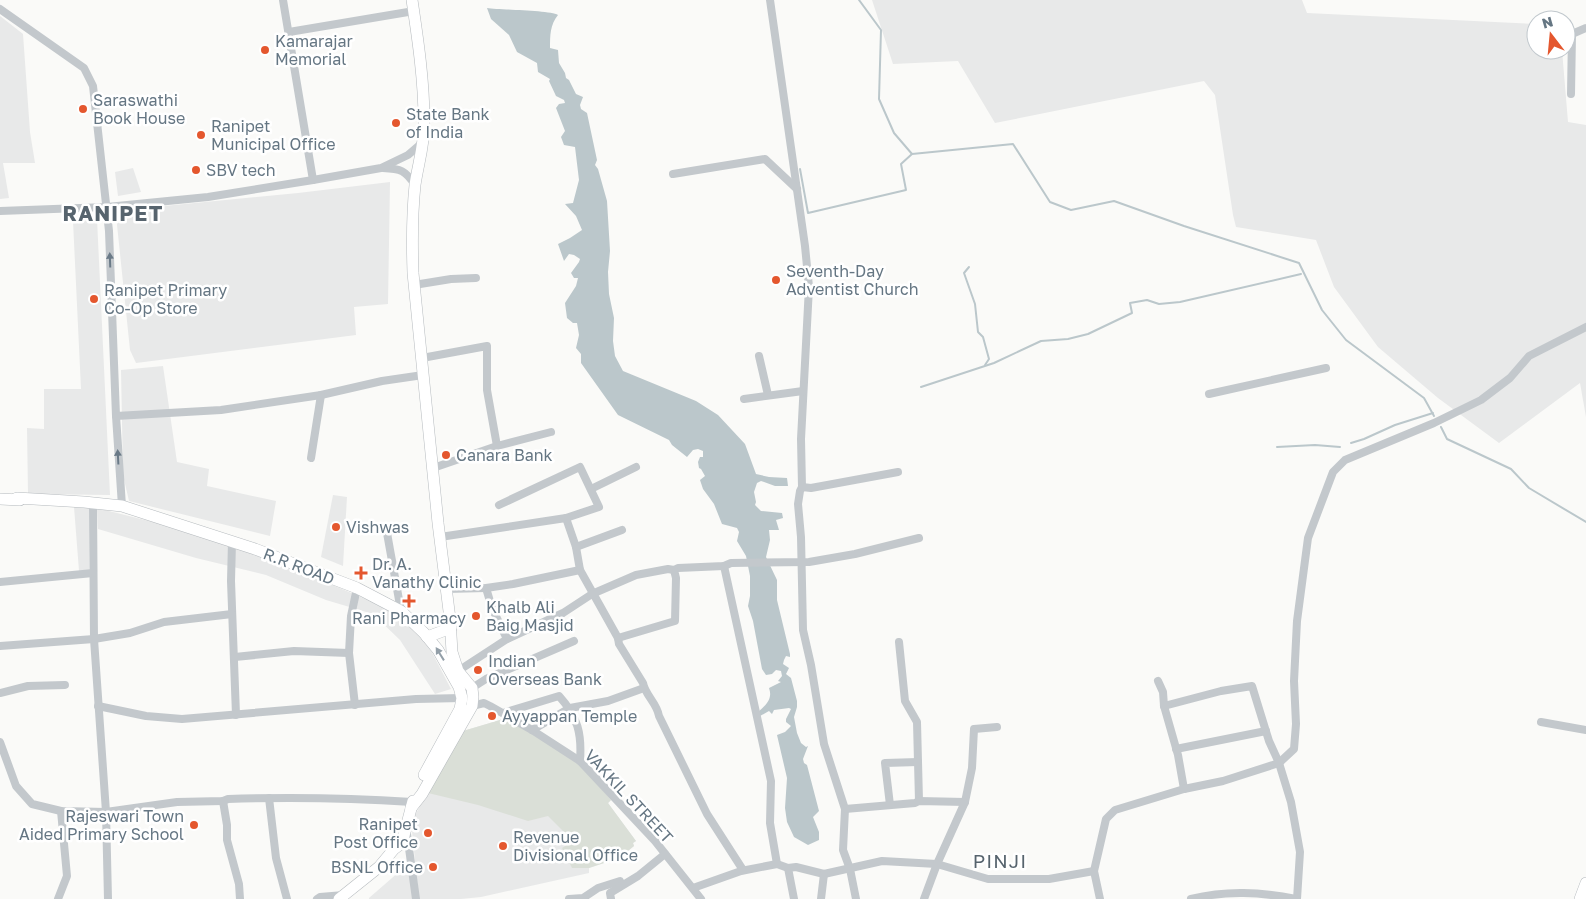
<svg xmlns="http://www.w3.org/2000/svg" width="1586" height="899" font-family="'Golos Text',sans-serif">
<style>
.built{fill:#e8e9e9}
.green{fill:#dadfd7}
.water{fill:#bbc7cb}
.lines{fill:none;stroke-linecap:round;stroke-linejoin:round}
.stream{stroke:#bbc7cb;stroke-width:2}
.primary-casing{stroke:#b5babe;stroke-width:12}
.street{stroke:#c3c8cc;stroke-width:8}
.primary{stroke:#fff;stroke-width:11}
.oneway{fill:#6a7a87}
.oneway2{fill:#939fa8}
.poi-dot{fill:#e4572e;stroke:#fff;stroke-width:2}
.labels{text-anchor:middle;stroke-width:5;stroke-linejoin:round;paint-order:stroke}
.poi-label{font-size:16px;fill:#657683;stroke:#fff;text-anchor:start}
.street-label{font-size:16px;fill:#657683;stroke:#fff}
.quarter-label{font-size:19px;letter-spacing:1px;fill:#57646e;stroke:#fff}
.district-label{font-size:21px;font-weight:bold;letter-spacing:1px;fill:#57646e;stroke:#fff}
</style>
<rect width="100%" height="100%" fill="#fafaf8"/>
<g class="built">
<path d="M872,0h430l5,13 229,11v26h26l6,72 18,3v292l-6,-34 -81,60 -61,-45 -60,-51 -44,-60 -18,-47 -80,-13 -3,-12 -18,-120 -11,-14 -209,42 -37,-62 -65,3z"/>
<path d="M0,16l23,18 7,98 5,31h-32l6,35 -9,1z"/>
<path d="M133,168l8,24 -23,4 -3,-24z"/>
<path d="M390,182l-2,122 -34,3 2,28 -220,28 -6,-13 -14,-135 7,-4 41,-5 134,-13z"/>
<path d="M97,219l13,276 -82,-1 -1,-66 17,1v-40h37l-8,-168z"/>
<path d="M163,366l14,96 32,7 -2,17 69,15 -6,35 -141,-35 -6,-26 -2,-105z"/>
<path d="M333,495l14,2 -4,69 -22,-9z"/>
<path d="M74,507l16,1 -1,62 -10,1z"/>
<path d="M97,508l72,18 88,27 132,56 35,28 27,52 -16,5 -35,-54 -27,-26 -47,-14 -60,-25 -70,-17 -98,-29z"/>
<path d="M504,715l107,85 -3,3 28,38 -3,2 1,3 -15,12 -30,10v5l-108,24 -20,2h-42l-8,-77 52,-91 37,-11z"/>
<path d="M407,865l7,34h-45v-1z"/>
</g>
<path class="green" d="M504,715l39,23 43,32 25,30 -3,3 28,38 -3,2 1,3 -15,12 -30,10h-17l-10,-20 11,-7 -25,-25 -20,5 -50,-16 -50,-12 35,-62 37,-11z"/>
<path class="water" d="M487,8c13,2 63,2 71,7 -8,10 -8,20 -8,33l8,2 1,13 6,10 1,5 3,2 7,14 7,3 -3,8 1,4 6,4 10,47 -2,5 3,4 9,32 3,50 -2,21 1,22 5,24 -1,23 2,15 8,15 73,30 22,14 27,29 11,30 13,3 18,1 1,8h-13l-14,-5 -4,2 -3,9 2,10 -1,3 6,6 21,2 1,5 -7,2 3,10h-10l1,10 -4,17 11,23v20l13,54v3l-4,-1 -2,4 -1,4 6,4 -3,6 5,4 6,23v6l-3,10 3,16 4,10 5,4 2,-1 -5,13 1,4 3,2 12,46 -6,6 6,15v8l-11,5 -14,-8 -7,-15 -2,-14 2,-30 -10,-43 8,-3 6,-6 -5,-4v-3l5,-10 -2,-1 -15,2 -2,4 -3,-3 -9,5 -2,-4c8,-7 15,-13 11,-24l12,-6 -3,-1 4,-5 -1,-5 -5,-1 -4,4 -6,1 -4,-6 -9,-48 -5,-15 2,-10v-20l-4,-20 -9,-15 2,-9 -2,-4 -15,-4 -8,-20 -11,-15 -3,-9 5,-4 -4,-7 -2,-1 -1,-6 2,-5h3v-6l-5,-2 -5,1 -6,7 -15,-12 -3,-5 -51,-25 -37,-52v-9l-5,-6 3,-13 -2,-12h-4l-6,-5 -2,-15 11,-17 2,-8h-4l-3,-5 8,-11 1,-3 -6,-4 -5,-1 -5,7 -6,-17 12,-6 12,-8 -6,-14 -11,-12 8,-1 6,-23 -4,-33 -11,-2 -3,-8 4,-6 -9,-23 3,-4 6,-1 -1,-3 -8,-4 -7,-15 1,-2 -12,-7 -1,-9 -20,-11 -8,-17 -18,-16z"/>
<g class="lines">
<g class="stream">
<path d="M859,0l22,30 -2,69 15,34 18,21 101,-10 37,58 21,8 43,-9 70,25 115,37 23,47 24,30 78,58 10,18"/>
<path d="M800,169l8,44 98,-23 -5,-26 11,-10"/>
<path d="M969,267l-5,6 11,31 3,28 5,5 6,22 -4,6"/>
<path d="M921,387l73,-24 47,-22 27,-2 20,-5 44,-21 -2,-10 17,-3 12,4 21,-2 121,-28"/>
<path d="M1441,427l6,12 64,30 18,19 57,34"/>
<path d="M1351,443l13,-4 31,-14 38,-12"/>
<path d="M1277,447l38,-2 25,2"/>
</g>
<g class="primary-casing">
<g id="primary">
<path d="M0,499l20,1"/>
<path d="M15,499l2,-1 67,4 38,4 133,43 102,39 44,23 23,22 14,17 21,37 3,11 -2,11 -36,66"/>
<path d="M427,637l24,-9"/>
<path d="M411,808l11,-14 50,-88 1,-9 -1,-9 -14,-17 -6,-19 -2,-33 -12,-96 -25,-250c-1,-29 -1,-59 2,-88 3,-21 10,-42 9,-64 0,-40 -6,-81 -12,-121"/>
<path d="M339,899l40,-32 15,-18 8,-6 11,-42"/>
<path d="M1580,899l6,-16"/>
</g>
</g>
<g class="street">
<path d="M283,0l30,180"/>
<path d="M770,0l35,246 4,41 -8,152 1,48 -2,4 -2,13 3,33 2,93 8,35 13,79 21,65 -2,41 7,19 6,30"/>
<path d="M0,9l84,59 9,18 16,145 7,185 6,90"/>
<path d="M289,32l125,-21"/>
<path d="M1571,94l1,-60 14,-6"/>
<path d="M383,168c18,1 22,2 32,17"/>
<path d="M673,174l92,-15 32,30"/>
<path d="M0,211l107,-4 101,-10 105,-17 68,-12 27,-13 14,-12"/>
<path d="M414,285l37,-6 25,-1"/>
<path d="M759,356l9,39"/>
<path d="M422,358l65,-12v44l10,56"/>
<path d="M1209,394l117,-26"/>
<path d="M744,399l59,-8"/>
<path d="M116,416l105,-6 100,-15 61,-14 41,-6"/>
<path d="M311,458l10,-63"/>
<path d="M433,468l64,-22 54,-14"/>
<path d="M802,487l9,1 87,-16"/>
<path d="M591,489l45,-22"/>
<path d="M93,503l1,136 12,173 2,87"/>
<path d="M566,518l10,29 4,23 38,68 1,6 24,39c2,12 14,20 16,33l48,98 36,56"/>
<path d="M387,533l14,78"/>
<path d="M440,537l126,-19 33,-11 -19,-40 -81,38"/>
<path d="M232,542l-1,39 5,134"/>
<path d="M576,547l46,-17"/>
<path d="M724,566l47,215 -1,42 7,41"/>
<path d="M0,582l93,-9"/>
<path d="M486,588l6,20 15,31"/>
<path d="M446,589l40,-1 27,-4 67,-14"/>
<path d="M618,638l57,-17 1,-43 -2,-8 4,-2 46,-2 7,-3 78,-1 46,-8 64,-16"/>
<path d="M899,642l6,59 12,21 2,79"/>
<path d="M0,646l94,-7 36,-6 34,-11 68,-8"/>
<path d="M235,657l59,-6 55,2"/>
<path d="M458,671l49,-32 56,-26 29,-19 44,-19 32,-6 6,1"/>
<path d="M1158,681l5,11 1,14"/>
<path d="M472,688l14,-9 88,-38"/>
<path d="M0,693l28,-7 37,-1"/>
<path d="M355,705l-6,-52 2,-37 6,-28"/>
<path d="M98,706l48,10 36,3 234,-20 46,-1"/>
<path d="M472,706l12,-3 6,3 42,24 48,31 75,80 46,58"/>
<path d="M503,713l56,-17c19,21 23,38 21,65"/>
<path d="M1541,722l45,8"/>
<path d="M532,730l38,-22 38,-7 36,-13"/>
<path d="M0,742l16,44 16,18 29,7 45,1 71,-10 46,-1 5,-2c62,-2 123,-1 184,3"/>
<path d="M1176,749l90,-18"/>
<path d="M1184,789l-6,-34 -14,-49 57,-15 31,-5 17,55 10,22 12,39 9,50 -3,47"/>
<path d="M269,798l7,60 11,41"/>
<path d="M223,801l4,24v15l12,44 1,15"/>
<path d="M890,805l-5,-42 33,-1"/>
<path d="M845,809l70,-6 4,-2 46,1"/>
<path d="M407,834l9,65"/>
<path d="M788,868l6,31"/>
<path d="M693,888l48,-17 36,-7 11,4 8,-1 28,7 58,-13 55,3 51,15h61l45,-8"/>
<path d="M58,899l9,-23 -6,-65"/>
<path d="M317,899l3,-2 24,-2"/>
<path d="M569,899l14,-1 15,-10 22,-7"/>
<path d="M611,899l-1,-6 28,-17 27,-22"/>
<path d="M821,899l3,-25"/>
<path d="M924,899l13,-35 28,-62 7,-34 2,-39 23,-2"/>
<path d="M1100,899l-6,-28 12,-52 9,-9 69,-21 39,-8 56,-18 15,-14 2,-25 -2,-43 3,-60 11,-83 25,-66 12,-12 89,-37 47,-23 29,-22 19,-22 57,-29"/>
<path d="M1191,899c36,-9 69,-7 105,0"/>
</g>
<use href="#primary" class="primary"/>
</g>
<defs><path id="oneway-solid" d="M-6-.8H1V-3.2L6.5 0L1 3.2V.8H-6Z" transform="scale(1.25)"/></defs>
<g class="oneway">
<use href="#oneway-solid" transform="translate(110 260) rotate(-92)"/>
<use href="#oneway-solid" transform="translate(118 457) rotate(-93)"/>
</g>
<use class="oneway2" href="#oneway-solid" transform="translate(440 654) rotate(-122)"/>
<g class="poi-dot">
<circle cx="265" cy="50" r="5"/>
<circle cx="83" cy="109" r="5"/>
<circle cx="396" cy="123" r="5"/>
<circle cx="201" cy="135" r="5"/>
<circle cx="196" cy="170" r="5"/>
<circle cx="776" cy="280" r="5"/>
<circle cx="94" cy="299" r="5"/>
<circle cx="446" cy="455" r="5"/>
<circle cx="336" cy="527" r="5"/>
<path d="M358.5 565.5h5v5h5v5h-5v5h-5v-5h-5v-5h5z"/>
<path d="M406.5 593.5h5v5h5v5h-5v5h-5v-5h-5v-5h5z"/>
<circle cx="476" cy="616" r="5"/>
<circle cx="478" cy="670" r="5"/>
<circle cx="492" cy="716" r="5"/>
<circle cx="194" cy="825" r="5"/>
<circle cx="428" cy="833" r="5"/>
<circle cx="503" cy="846" r="5"/>
<circle cx="433" cy="867" r="5"/>
</g>
<g class="labels">
<g class="poi-label">
<text x="275" y="47">Kamarajar<tspan x="275" dy="18">Memorial</tspan></text>
<text x="93" y="106">Saraswathi<tspan x="93" dy="18">Book House</tspan></text>
<text x="406" y="120">State Bank<tspan x="406" dy="18">of India</tspan></text>
<text x="211" y="132">Ranipet<tspan x="211" dy="18">Municipal Office</tspan></text>
<text x="206" y="176">SBV tech</text>
<text x="786" y="277">Seventh-Day<tspan x="786" dy="18">Adventist Church</tspan></text>
<text x="104" y="296">Ranipet Primary<tspan x="104" dy="18">Co-Op Store</tspan></text>
<text x="456" y="461">Canara Bank</text>
<text x="346" y="533">Vishwas</text>
<text x="372" y="570">Dr. A.<tspan x="372" dy="18">Vanathy Clinic</tspan></text>
<text x="486" y="613">Khalb Ali<tspan x="486" dy="18">Baig Masjid</tspan></text>
<text x="409" y="624" text-anchor="middle">Rani Pharmacy</text>
<text x="488" y="667">Indian<tspan x="488" dy="18">Overseas Bank</tspan></text>
<text x="502" y="722">Ayyappan Temple</text>
<text x="184" y="822" text-anchor="end">Rajeswari Town<tspan x="184" dy="18">Aided Primary School</tspan></text>
<text x="418" y="830" text-anchor="end">Ranipet<tspan x="418" dy="18">Post Office</tspan></text>
<text x="513" y="843">Revenue<tspan x="513" dy="18">Divisional Office</tspan></text>
<text x="423" y="873" text-anchor="end">BSNL Office</text>
</g>
<g class="street-label">
<text transform="translate(299 566) rotate(21)" y="6">R.R ROAD</text>
<text transform="translate(629 796) rotate(47)" y="6">VAKKIL STREET</text>
</g>
<g class="quarter-label">
<text x="1000" y="868">PINJI</text>
</g>
<g class="district-label">
<text x="113" y="221">RANIPET</text>
</g>
</g>
<g transform="translate(1551 35) rotate(344)"><circle r="24" fill="#ffffff" stroke="#c1c8cd"/>
<path d="M0-4L9 19L0 12L-9 19Z" fill="#e4572e"/>
<text y="-8" font-size="14" font-weight="bold" text-anchor="middle" fill="#657683">N</text>
</g>
</svg>
